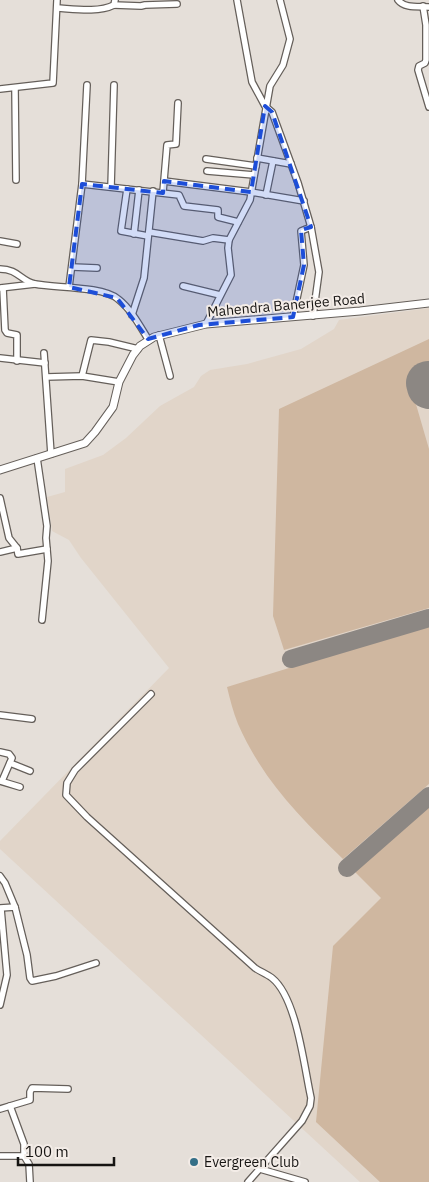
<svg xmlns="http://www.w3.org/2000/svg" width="429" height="1182" font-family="'IBM Plex Sans',sans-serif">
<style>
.built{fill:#e1d5c9}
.green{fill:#cfb7a0}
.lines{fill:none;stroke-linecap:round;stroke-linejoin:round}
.taxiway{stroke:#8c8783;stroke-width:18}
.runway{stroke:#8c8783;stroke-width:44}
.minor-casing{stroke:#655f5a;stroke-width:8}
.tertiary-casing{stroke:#655f5a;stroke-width:9}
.minor{stroke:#fff;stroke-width:5.5}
.tertiary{stroke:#fff;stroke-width:7}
.marked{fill:#1d4ed8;fill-opacity:0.2;stroke:#1d4ed8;stroke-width:4;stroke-dasharray:10 6;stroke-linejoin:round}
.poi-dot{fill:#346f87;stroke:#f3ece7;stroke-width:2}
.labels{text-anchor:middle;stroke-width:4;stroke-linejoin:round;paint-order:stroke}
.street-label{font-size:14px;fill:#161412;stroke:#f3ece7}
.poi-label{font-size:14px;fill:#161412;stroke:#f3ece7;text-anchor:start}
</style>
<rect width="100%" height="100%" fill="#e5dfd9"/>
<path class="built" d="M429,308v874h-69l-360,-333v-8l169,-173 -88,-110 -12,-18 -17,-9 -5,-34 18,-5v-23l38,-14 23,-17 34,-32 34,-19 7,-11 9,-6 37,-6 54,-15 33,-20 5,-9z"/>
<g class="green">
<path d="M429,339v42l-18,6 18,62v159l-145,42 -11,-34 6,-207z"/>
<path d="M429,625v159l-86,75c-44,-43 -79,-77 -105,-135 -5,-12 -8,-25 -11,-37z"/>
<path d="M429,805v377h-49l-64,-60 17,-176 48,-48 -28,-28z"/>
</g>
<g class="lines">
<g class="taxiway">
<path d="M291,659l138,-41"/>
<path d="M347,868l82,-72"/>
</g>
<path class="runway" d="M428,383l1,4"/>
<g class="minor-casing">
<g id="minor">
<path d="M237,0l15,82 13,24 7,6 26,71 13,44 8,45 -6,44"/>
<path d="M398,0c7,9 21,6 31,7"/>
<path d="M114,5l27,1 4,-1 32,-1"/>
<path d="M423,6l3,19v35l-1,3 -6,3 -1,4 11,37"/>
<path d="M57,8c17,1 41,5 57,-3l1,-5"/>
<path d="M0,89l53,-6 4,-83"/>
<path d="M15,89l1,91"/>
<path d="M257,158l34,6"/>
<path d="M206,159l50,7"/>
<path d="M207,171l47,4"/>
<path d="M164,181l87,11 53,9"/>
<path d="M82,184l97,11 5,11 34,4v7l20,5"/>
<path d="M111,187l3,-102"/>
<path d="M127,189l-6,42 27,5"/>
<path d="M163,192l4,-47 9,-1 2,-41"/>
<path d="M266,195l7,-34"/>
<path d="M149,232l54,9 10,-3 16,2"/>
<path d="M134,234l5,-44"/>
<path d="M0,241l17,3"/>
<path d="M72,267l25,1"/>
<path d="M0,269c18,0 21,12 35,15 21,4 67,2 83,15 13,10 22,27 30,40"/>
<path d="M183,286l37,9"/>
<path d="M69,287l13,-103 5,-99"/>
<path d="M0,288l35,-4"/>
<path d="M3,288l2,42 2,3 10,2v26"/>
<path d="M132,315l12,-37 9,-87"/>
<path d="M293,317l11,-52 -3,-34 10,-4"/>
<path d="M206,324l25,-49 -3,-27 1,-8 21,-40 20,-114 13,-21 7,-26 -10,-39"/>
<path d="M159,335l11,41"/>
<path d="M44,353l7,101"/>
<path d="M0,358l45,5"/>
<path d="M82,376l9,-36 18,2 29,7"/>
<path d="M46,377l36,-1 37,6"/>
<path d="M37,458l10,68 -1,12 2,23 -6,59"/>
<path d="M0,498l9,40 8,10 1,6 29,-5"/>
<path d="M0,552l17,-4"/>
<path d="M151,694l-76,76 -8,13 -1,12 21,22 168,151c6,4 12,6 17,10 25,20 32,89 39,120l-1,8 -8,15 -54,61"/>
<path d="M0,715l32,4"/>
<path d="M0,752l9,2 3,4 -10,23"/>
<path d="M10,763l20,8"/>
<path d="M0,781l20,6"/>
<path d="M0,876l5,7 10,24"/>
<path d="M0,908l15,-1 12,48 3,23 2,3 24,-5 40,-13"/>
<path d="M0,1005l7,-30 -6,-66"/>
<path d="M10,1106l20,-6v-8l2,-4 36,1"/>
<path d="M0,1109l10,-3 14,38v12l5,8 1,18"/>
<path d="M0,1156h24"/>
<path d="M260,1169l45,13"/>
</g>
</g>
<g class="tertiary-casing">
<path id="tertiary" d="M0,470l85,-27 10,-11 18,-25 6,-25 14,-27 7,-9 14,-9 52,-13 154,-13 69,-8"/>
</g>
<use href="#minor" class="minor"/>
<use href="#tertiary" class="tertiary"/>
</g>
<path class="marked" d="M265,106l7,6 39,115 -10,3 3,35 -11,52 -94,8 -51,14 -31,-41 -48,-11 13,-103 81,9 1,-12 87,11z"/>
<circle class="poi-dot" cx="194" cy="1162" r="5"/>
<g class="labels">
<g class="street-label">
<text transform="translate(286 305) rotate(-5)" y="5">Mahendra Banerjee Road</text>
</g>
<g class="poi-label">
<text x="204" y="1167">Evergreen Club</text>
</g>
</g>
<path d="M18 1157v8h96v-8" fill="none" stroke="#161412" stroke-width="2.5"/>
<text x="25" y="1157" font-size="15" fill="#161412" stroke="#f3ece7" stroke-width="4" paint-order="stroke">100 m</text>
</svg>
